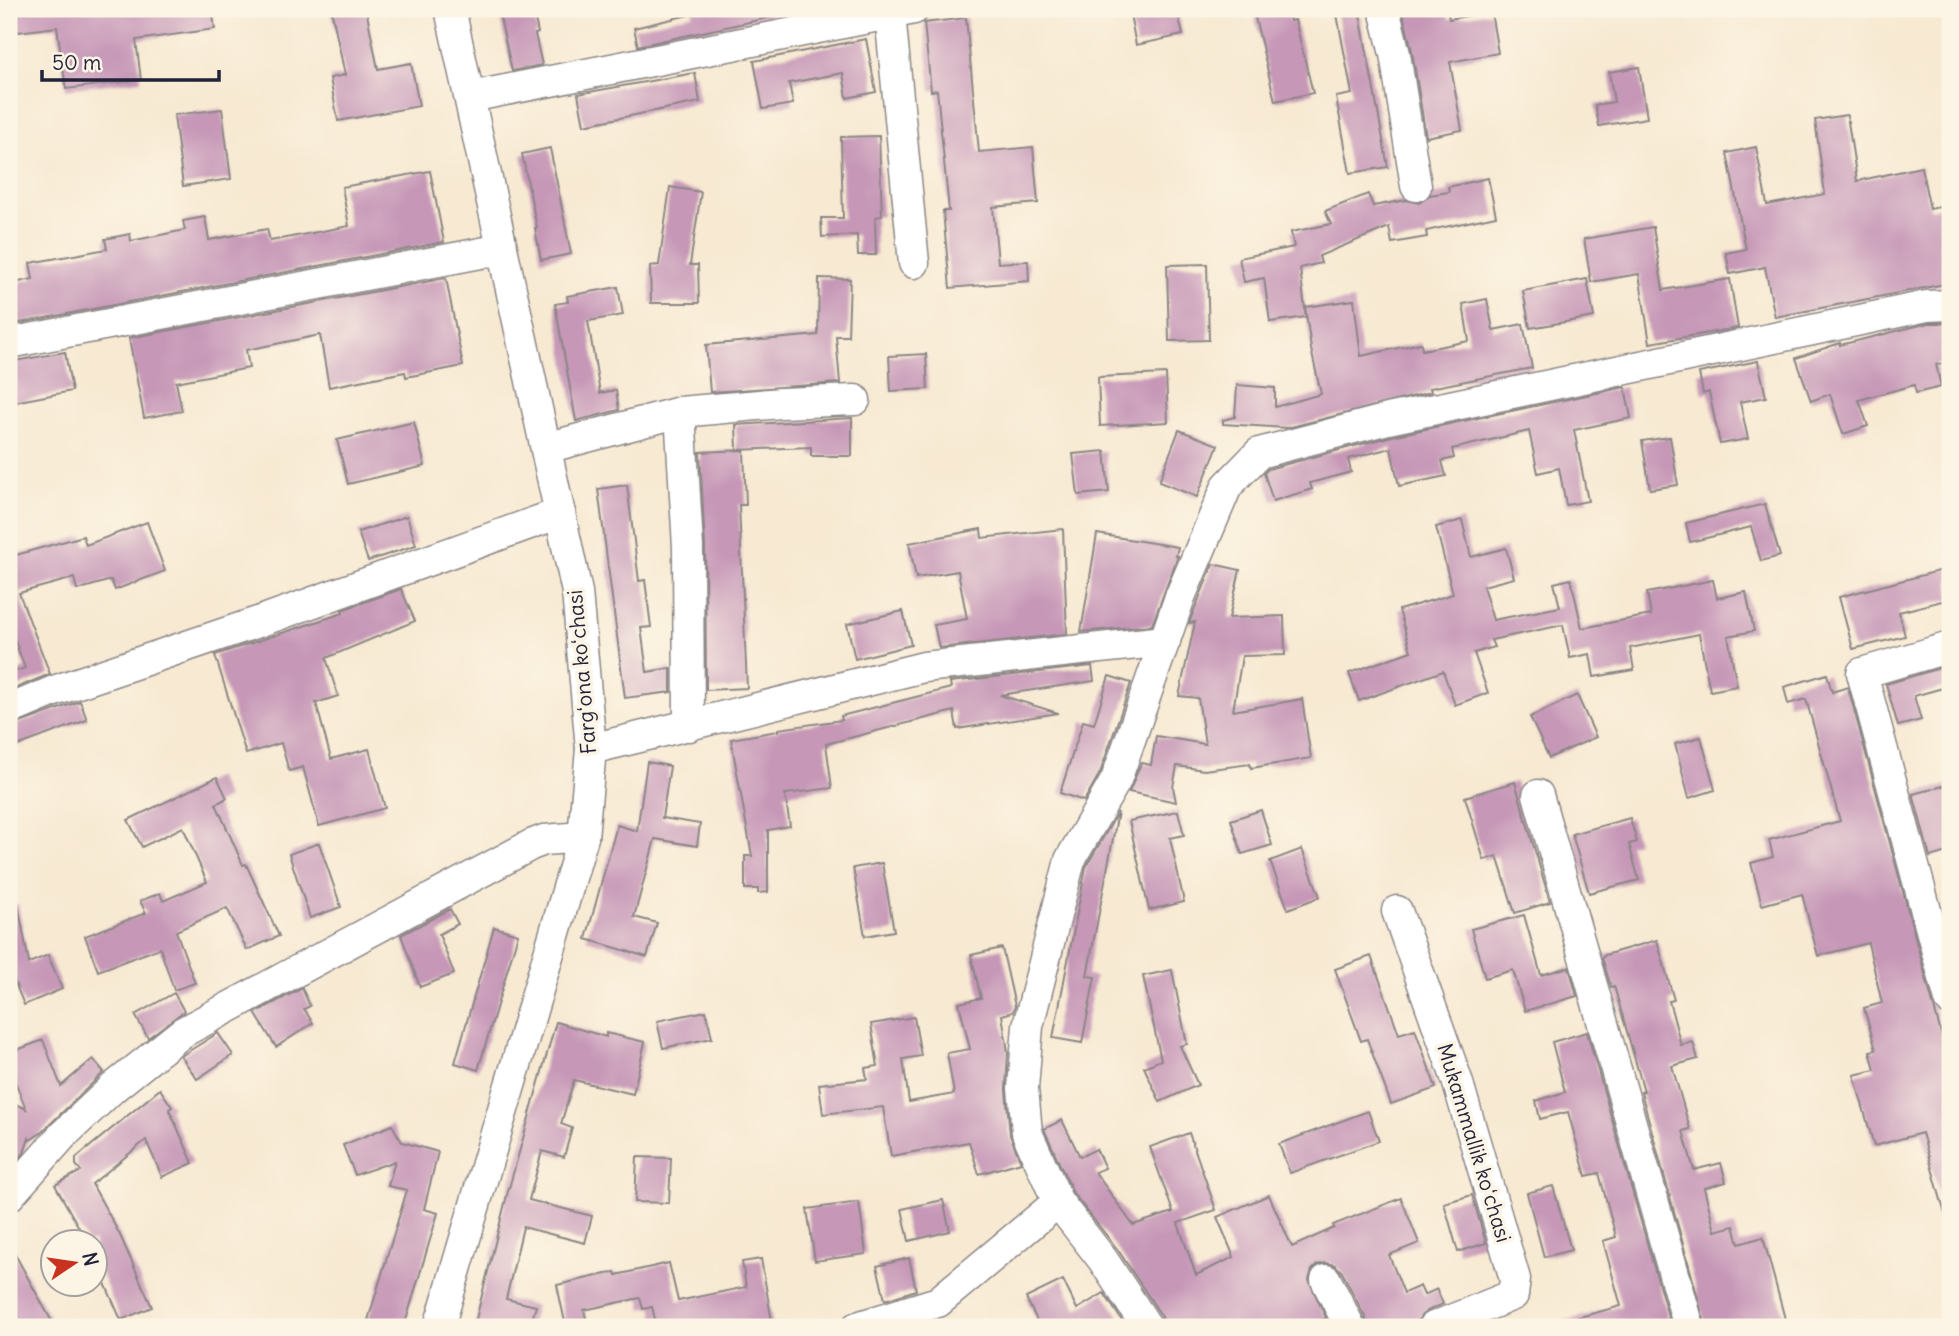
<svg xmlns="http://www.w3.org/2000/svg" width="1959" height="1336" font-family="Delius,sans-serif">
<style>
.building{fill:#c697b7}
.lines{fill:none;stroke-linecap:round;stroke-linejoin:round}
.minor-casing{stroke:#8c8686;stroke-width:33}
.minor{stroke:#fff;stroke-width:30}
.labels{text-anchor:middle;stroke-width:7;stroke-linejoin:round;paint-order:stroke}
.street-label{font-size:21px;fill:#22223b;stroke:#fcf5e5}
</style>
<rect width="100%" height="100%" fill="#fcf5e5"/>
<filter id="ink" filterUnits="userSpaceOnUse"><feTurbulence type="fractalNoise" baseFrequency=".0143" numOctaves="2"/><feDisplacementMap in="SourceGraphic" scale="14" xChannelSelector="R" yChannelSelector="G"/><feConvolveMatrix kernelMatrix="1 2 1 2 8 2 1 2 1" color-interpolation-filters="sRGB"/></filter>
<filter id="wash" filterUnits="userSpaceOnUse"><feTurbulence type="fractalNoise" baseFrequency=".00686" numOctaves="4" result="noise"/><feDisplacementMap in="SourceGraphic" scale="28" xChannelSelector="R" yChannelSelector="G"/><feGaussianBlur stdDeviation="1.57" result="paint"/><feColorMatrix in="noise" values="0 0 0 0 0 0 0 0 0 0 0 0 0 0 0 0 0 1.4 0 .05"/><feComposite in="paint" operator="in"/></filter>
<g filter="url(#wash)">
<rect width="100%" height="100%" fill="#f7e9d2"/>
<g id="blocks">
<g class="building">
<path d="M9,9h203l3,20 -79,11 5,40 -75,9 -9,-62 -48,6z"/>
<path d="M331,9h35l12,60 33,-6 8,43 -81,15 -8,-43 15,-3z"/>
<path d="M498,9h35l5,24 -3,1 7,31 -30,6z"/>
<path d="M692,9h79l1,8 -134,29 -4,-18 59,-14z"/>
<path d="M1129,9h48l6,26 -47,10z"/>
<path d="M1253,9h35l2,12 5,-1 18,73 -38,8z"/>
<path d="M1336,9h23l29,158 -38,6 -14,-76 16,-3z"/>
<path d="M1402,9h45l2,10 42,-7 7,41 -48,9 12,68 -36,7 -14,-86z"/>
<path d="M966,18l13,134 54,-5 5,56 -45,4 5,56 30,-2 1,20 -79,7 -7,-77h6l-7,-70 -5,-51 -6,1 -7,-68z"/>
<path d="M866,39l10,53 -29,6 -4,-25 -54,10 4,21 -30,5 -9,-48z"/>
<path d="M1639,67l8,51 -48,8 -4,-21 19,-3 -5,-30z"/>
<path d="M695,73l5,29 -116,23 -6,-31z"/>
<path d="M222,109l9,70 -48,7 -9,-71z"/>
<path d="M1847,115l10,66 64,-14 9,42 13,-3 7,38v39l-175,34 -10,-50 -35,7 -4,-21 20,-4 -19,-96 29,-6 11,58 58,-11 -10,-74z"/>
<path d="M879,136l3,80 -7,1 1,38h-18l-1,-20 -35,2 -1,-19h22l-2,-81z"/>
<path d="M550,148l21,106 -30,6 -6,-32h2l-15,-74z"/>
<path d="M430,171l14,71 -435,83v-41l24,-5 -3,-16 77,-14 -2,-10 25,-5 1,7 54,-11 -2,-9 22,-4 4,23 58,-11 3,12 79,-15 -7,-39z"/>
<path d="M1488,178l8,38 -70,15 1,6 -35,6 -3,-16 -70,29 2,7 -21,5 6,49 -36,5 -6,-44 -20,4 -5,-24 55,-11 -3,-15 40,-8 -6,-13 43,-17 5,12 33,-6 13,3 11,-8 19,-3 -1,-5z"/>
<path d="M670,187l31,5 -11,73h8l1,38h-48l-1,-37 9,-1z"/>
<path d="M1653,227l10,63 67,-11 8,49 -88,15 -11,-69 -48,8 -7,-43z"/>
<path d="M1207,264l2,76 -40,1 -2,-76z"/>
<path d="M446,278l17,88 -57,11 -1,-5 -76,15 -9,-52 -74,15 3,18 -73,14 6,29 -38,7 -15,-80z"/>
<path d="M819,278l31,1 -2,57h-12l4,47 -130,9 -4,-47 112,-10z"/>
<path d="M1587,279l7,38 -64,11 -7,-37z"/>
<path d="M618,287l5,28 -35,6 12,72 16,-3 3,20 -43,11 -21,-117 13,-2 -1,-6z"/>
<path d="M1487,299l6,31 30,-6 9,44 -102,20 1,4 -144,36 -64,-4v-4l12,-3 2,-32 38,3v19l46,-13 -10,-45 -6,-42 49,-7 7,56 60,-13 1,7 47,-9 -6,-37z"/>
<path d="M1929,323h21v41h-14l5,23 -25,6 -2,-8 -55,15 9,26 -25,8 -13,-40 -19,7 -15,-43 44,-15v2z"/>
<path d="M65,352l7,39 -63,12v-41z"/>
<path d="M926,354l2,35 -37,2 -2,-35z"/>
<path d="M1758,361l8,36 -26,5 8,37 -28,5 -11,-52 -6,2 -4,-21z"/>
<path d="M1166,374l2,48 -68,4 -2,-49z"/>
<path d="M1625,387l6,31 -57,12 14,71 -22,4 -7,-37 -21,5 -9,-42 -77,18 2,9 -12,3 4,15 -47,10 -8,-38 -43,11 3,13 -41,11 2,6 -39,12 -9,-28 4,-4 124,-33z"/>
<path d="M852,418v38h-41v-9l-74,3 -1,-25z"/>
<path d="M414,422l11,44 -77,18 -11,-44z"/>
<path d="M1179,430l39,15 -21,52 -38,-15z"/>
<path d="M1670,437l8,48 -28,4 -8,-48z"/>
<path d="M744,450l2,55h-7l8,183 -41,2 -1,-144 -5,-94z"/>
<path d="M1105,451l4,41 -31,3 -5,-41z"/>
<path d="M627,485l12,96 6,-1 6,47 -10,1 6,44 24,-4v24l-46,6 -27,-209z"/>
<path d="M1765,504l15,52 -19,5 -10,-34 -61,15 -4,-19z"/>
<path d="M407,516l9,29 -48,16 -10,-29z"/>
<path d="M1462,520l9,37 35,-9 8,30 -31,8 10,34 67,-13 -6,-24 17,-4 11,49 69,-13 -4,-22 66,-13 4,18 29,-6 8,39 -26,5 9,50 -27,5 -11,-57 -69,14 4,22 -40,7 -4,-23 -20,4 -7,-33 -72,15 3,7 -20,6 14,40 -33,12 -12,-34 -84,30 -10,-28 62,-22 -12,-41 54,-16 -17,-67z"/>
<path d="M147,522l18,49 -50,19 -4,-10 -34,10 -3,-12 -55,15 31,81 -41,17v-17l16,-6 -16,-43v-68l74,-21 3,9z"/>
<path d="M981,529l1,9 81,-9 4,105 -128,14 -5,-23 33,-6 -9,-48 -42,7 -7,-35z"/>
<path d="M1097,534l81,13 -2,9h2l-26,69 -71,7z"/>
<path d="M1213,564l27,6 -11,48 55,-2 1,39 -43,1 -9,55 69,-12 9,59 -60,10 -1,-4 -46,6 -27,-4 -4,21 3,15 -47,-10 12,-29 10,2 5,-29 49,8 -7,-46 -19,-2 16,-74 -6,1z"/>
<path d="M1950,568v31l-51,13 6,24 -52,13 -14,-52z"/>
<path d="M401,589l14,32 -89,37 12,38 -22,7 15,56 38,-10 16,59 -66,18 -16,-59 -14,4 -8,-28 -35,11 -31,-99 128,-42 -1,-3z"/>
<path d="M903,611l8,34 -56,14 -8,-35z"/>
<path d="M1950,665v21l-36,10 7,24 -23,6 -12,-42z"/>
<path d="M1092,666l2,15 -94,14 58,18 -101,16 -3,-18 -128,33 6,44 -47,6 5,32 -22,4v62l-10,1v-4h-13v-33h7l-21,-117 47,-8v-2l64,-9 -1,-4 110,-28 -1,-6z"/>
<path d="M1827,674l5,18 16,-5 102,380v146l-5,1 -23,-81 -48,13 -20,-71 21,-5 -5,-19 6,-1 -12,-42 18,-5 -14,-60 -50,13 -16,-62 -40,11 -11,-42 22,-6 -4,-17 71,-19 -34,-122 -18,5 -4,-17z"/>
<path d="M1109,676l22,7 -31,90 -16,28 -24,-8 23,-72 11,3z"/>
<path d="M1577,695l19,42 -47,21 -19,-41z"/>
<path d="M80,701l7,19 -78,29v-22z"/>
<path d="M1701,737l14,53 -26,8 -14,-54z"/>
<path d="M647,762l23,4 -8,52 38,6 -3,22 -42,-7 -21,78 23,6 -10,34 -61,-18 31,-114 20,6z"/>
<path d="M217,777l10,21 -11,6 27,61 3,-1 33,72 -32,14 -20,-42 -51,23 19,52 -21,7 -14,-42 -62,23 -13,-35 61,-23 -6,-12 20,-8 3,8 44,-19 -24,-55 -41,20 -14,-27z"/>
<path d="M1515,782l35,120 -35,11 -18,-57 -13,4 -19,-63z"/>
<path d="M1950,784v67l-20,6 -17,-63z"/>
<path d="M1261,810l11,35 -30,9 -11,-34z"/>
<path d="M1178,811l6,24 -14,3 14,64 -35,8 -20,-89z"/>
<path d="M1118,812l-31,164 8,1 -13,66 -29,-5 33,-171z"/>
<path d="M1630,818l7,24 -8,2 10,36 -50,13 -17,-59z"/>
<path d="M319,843l22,64 -31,11 -21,-64z"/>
<path d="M1302,849l18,48 -32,12 -18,-48z"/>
<path d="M882,863l12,68 -29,5 -12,-68z"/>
<path d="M18,904l11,59 19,-8 14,34 -38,16 -15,-37v-63z"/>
<path d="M450,909l8,15 -19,10 15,40 -34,13 -19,-52z"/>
<path d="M1524,915l17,60 28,-8 8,29 -52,15 -12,-41 -28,8 -14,-49z"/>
<path d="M494,927l24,7 -40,136 -23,-7z"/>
<path d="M1657,940l17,60 -5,1 12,44 12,-3 5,17 -26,7 18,63 -7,2 11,39 27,-7 5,19 -22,6 11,43 19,-5 5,18 24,-7 22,82 -31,8h-48l-65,-235 3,-1 -30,-105 -3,1 -9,-29 3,-3z"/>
<path d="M1002,948l13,58 -2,6 -11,3 6,37 -2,38 4,45 11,27 -42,12 -10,-32 -78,14 -8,-49 -60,7 -4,-30 48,-5 -2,-11 13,-2 -7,-42 43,-7 7,39 -18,3 6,43 45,-8 -7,-41 23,-4 -11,-46 22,-5 -10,-43z"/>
<path d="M1371,956l28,78 16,-5 21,59 -45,16 -24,-65 -6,2 -26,-72z"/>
<path d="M1172,970l15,74 -7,2 18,39 -38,17 -16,-35 17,-7 -18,-84z"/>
<path d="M302,988l8,18 -6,3 9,14 -37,24 -21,-34z"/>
<path d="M174,993l10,18 -36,27 -13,-23z"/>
<path d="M706,1011l6,27 -49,10 -6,-27z"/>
<path d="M556,1022l50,15v-4l39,9 -12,52 -59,-14 -13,44 11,4 -8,29 -22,-6 -13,49 63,16 -7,27 -62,-16 -17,72 30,7 -6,21h-56l33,-132z"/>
<path d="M1587,1032l84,295h-106l-1,-6 57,-15 -18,-65 13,-4 -17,-64 -13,3 -18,-64 -28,7 -4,-18 29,-9 -13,-50z"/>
<path d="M218,1033l15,22 -36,24 -16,-23z"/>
<path d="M43,1040l18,46 32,-27 11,13 -63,61 -11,7 -1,-2 -5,15 -15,17v-69l17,8 -17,-43v-13z"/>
<path d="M160,1089l12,18 -3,2 24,54 -31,14 -16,-37 -54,44 27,49 33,74 -31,13 -27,-62v-16h-7l-32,-57 26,-14 -5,-6v-7z"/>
<path d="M1368,1111l11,30 -89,32 -11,-29z"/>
<path d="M1062,1120l18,37 16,-8 9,19 -10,4 38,53 40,-13 -23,-65 39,-14 27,77 -38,13 18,52 38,-18 -17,-40 52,-22 23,52 42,-19 -1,-3 68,-27 18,45 -30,12 15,38 16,-7 4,9 13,-6 6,15 -16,7 -6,5 -4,7 -11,4h-39l-1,-8 -24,-47 -7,-7 -9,-2 -9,2 -5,5 -3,10 17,38 -19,9h-143l-2,-10 -44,-67 -45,-57 -29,-64z"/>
<path d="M392,1125l10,17 36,10 -14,57 14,4 -34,114h-38l41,-137 -19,-4 7,-25 -40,14 -12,-30z"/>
<path d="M637,1157l34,1 -2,45 -34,-1z"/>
<path d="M1553,1186l18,64 -27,7 -17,-64z"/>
<path d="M1472,1195l14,48 -28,9 -14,-49z"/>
<path d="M943,1200l7,31 -41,10 -7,-32z"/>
<path d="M859,1202l7,52 -51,7 -8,-52z"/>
<path d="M9,1243l20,37 26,47h-46z"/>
<path d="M909,1258l7,32 -31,10 -8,-34z"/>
<path d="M761,1259l12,68h-116l-5,-20 -9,2 -3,-11 -56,12 4,17h-22l-9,-42 58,-13 1,3 53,-12 9,38 68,-14 -4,-25z"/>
<path d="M1063,1280l14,29 27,-16 22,34h-86l-14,-29z"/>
</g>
</g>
</g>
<g filter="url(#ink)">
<use href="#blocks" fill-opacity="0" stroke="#8c8686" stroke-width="2"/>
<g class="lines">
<g class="minor-casing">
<g id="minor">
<path d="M1384,9l11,45 21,132"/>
<path d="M890,14l24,249"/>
<path d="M470,97l444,-88"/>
<path d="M9,343l493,-94"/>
<path d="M680,412l8,135 1,179"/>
<path d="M546,448l134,-36 101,-9 74,-3"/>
<path d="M1950,647l-88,26 88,327"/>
<path d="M9,710l45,-19 207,-70 299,-108"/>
<path d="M591,749l333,-82 241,-26"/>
<path d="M1538,795l151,532"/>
<path d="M1397,911l60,169 58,199 -2,16 -79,32"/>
<path d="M9,1196l54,-61 51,-48 69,-55 348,-187 13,-5 39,-3"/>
<path d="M1326,1280l24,47"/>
<path d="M439,1327l144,-490 8,-88 -14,-157 -127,-583"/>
<path d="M857,1327l81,-25 120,-100"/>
<path d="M1147,1327l-44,-67 -45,-58 -31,-69 -4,-45 5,-62 42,-166 46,-80 64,-183 47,-111 32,-33 129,-34 539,-113 23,-1"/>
</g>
</g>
<use href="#minor" class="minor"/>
</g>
</g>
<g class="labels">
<g class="street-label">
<text transform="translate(582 672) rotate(-95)" y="7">Fargʻona koʻchasi</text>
<text transform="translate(1474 1143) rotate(73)" y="7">Mukammallik koʻchasi</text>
</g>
</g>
<rect width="1959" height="1336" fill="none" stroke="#fcf5e5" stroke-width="35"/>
<g transform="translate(74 1263) rotate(77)"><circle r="33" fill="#fcf5e5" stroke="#a5a1a1" stroke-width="2"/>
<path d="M0-5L12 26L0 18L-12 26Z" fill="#c8321e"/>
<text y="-10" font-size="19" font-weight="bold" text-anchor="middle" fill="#22223b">N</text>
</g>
<path d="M42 70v10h177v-10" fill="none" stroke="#22223b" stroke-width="3.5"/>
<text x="52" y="70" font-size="21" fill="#22223b" stroke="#fcf5e5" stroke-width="5" paint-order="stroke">50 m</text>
</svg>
